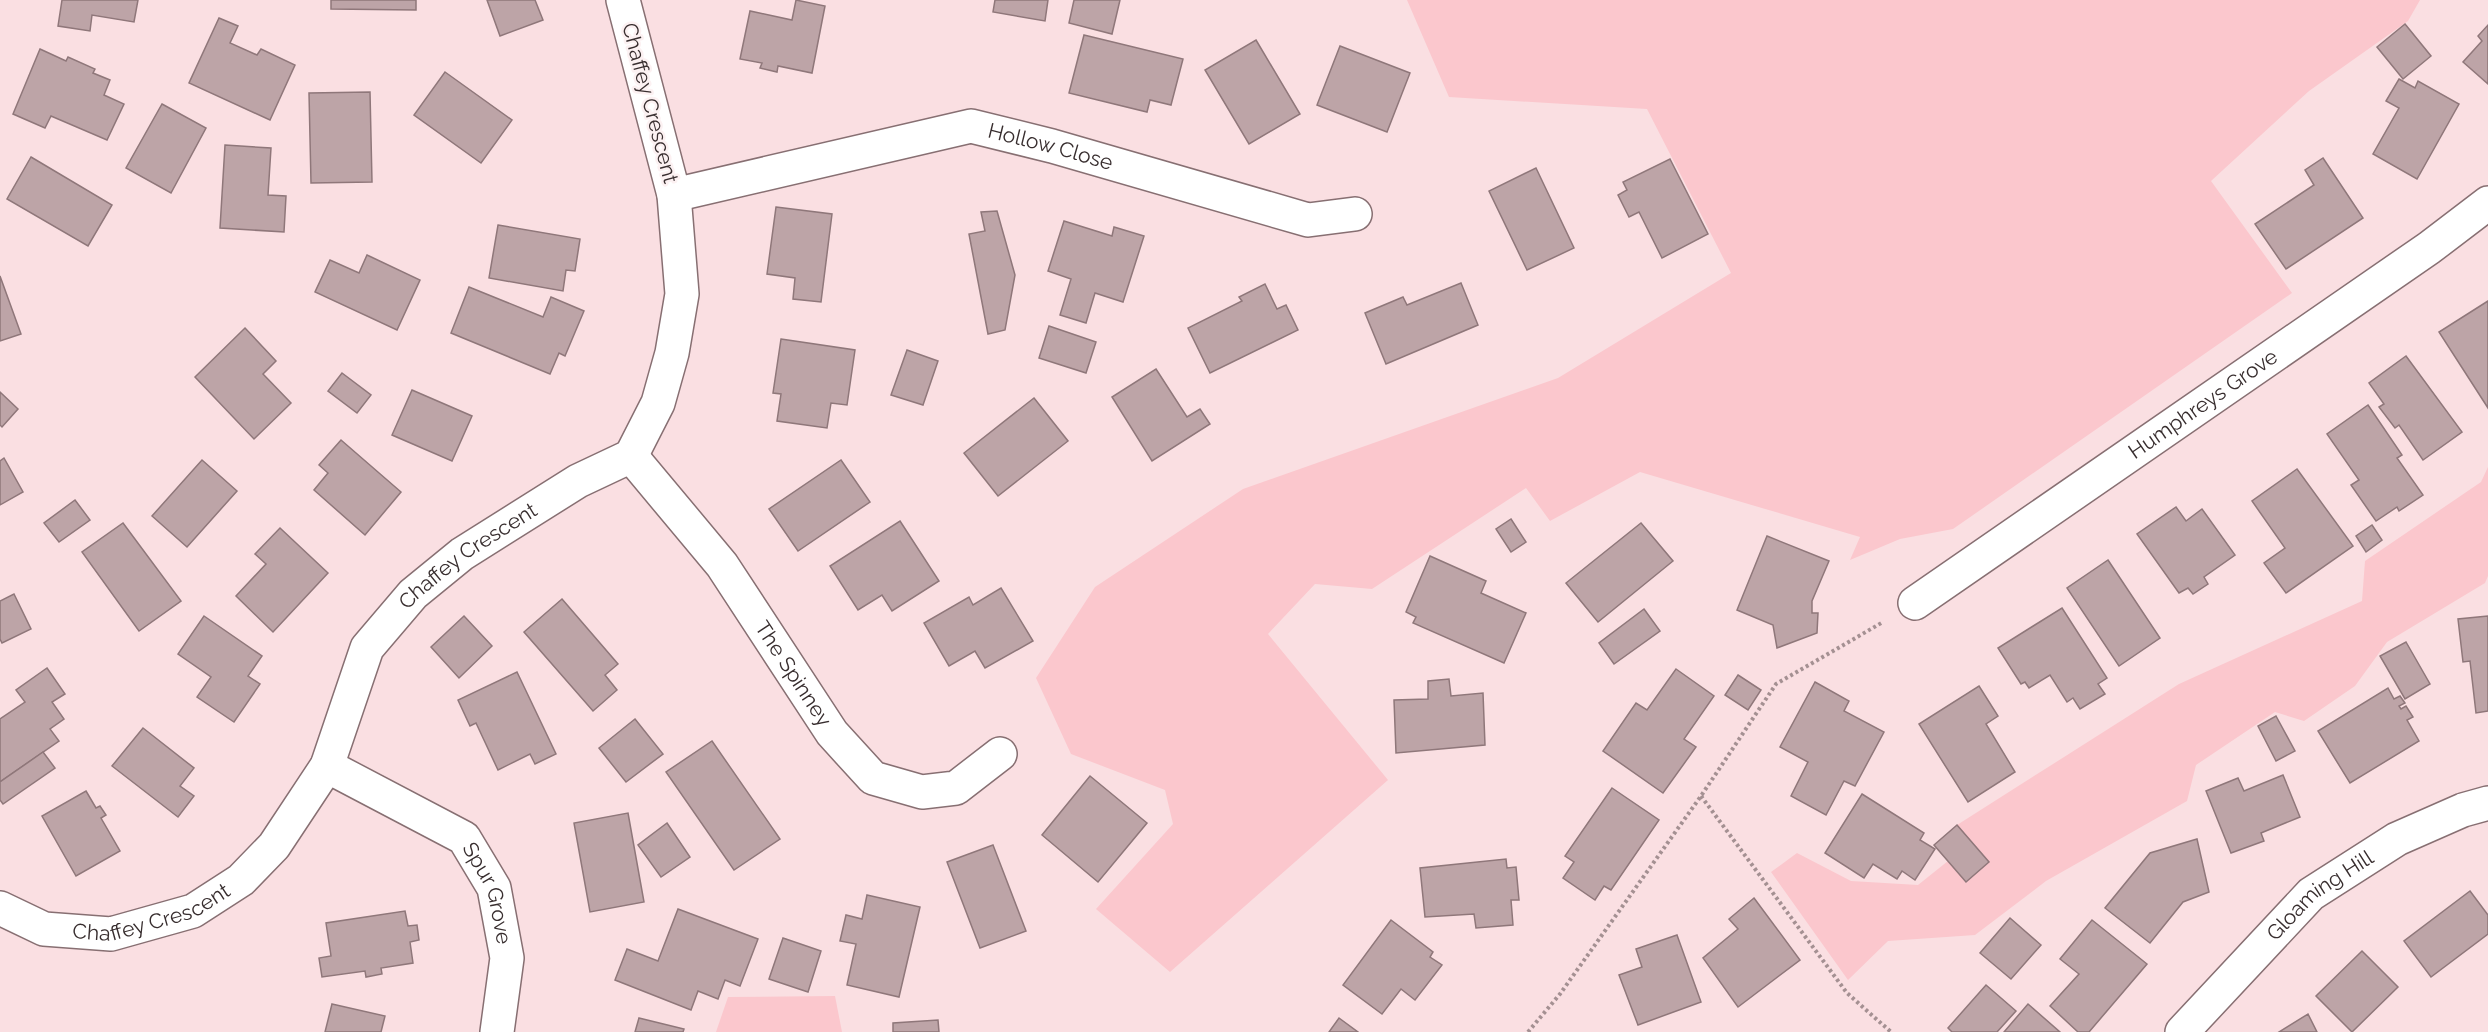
<svg xmlns="http://www.w3.org/2000/svg" width="2488" height="1032" font-family="Raleway,sans-serif">
<style>
.green{fill:#fbc7cd}
.building{fill:#bda4a7;stroke:#8f777a;stroke-width:1.5}
.lines{fill:none;stroke-linecap:round;stroke-linejoin:round}
.minor-casing{stroke:#876f72;stroke-width:36}
.path{stroke:#a49092;stroke-width:4;stroke-dasharray:3 3;stroke-linecap:butt}
.minor{stroke:#fff;stroke-width:33}
.labels{text-anchor:middle;stroke-width:5;stroke-linejoin:round;paint-order:stroke}
.street-label{font-size:21px;fill:#382e2f;stroke:#fcf1f2}
</style>
<rect width="100%" height="100%" fill="#fadfe2"/>
<g class="green">
<path d="M1407,0h1013l-12,21 -99,70 -98,90 81,112 -339,236 -53,10 -50,21 10,-23 -220,-65 -90,49 -24,-33 -154,101 -57,-5 -47,50 120,146 -218,192 -74,-63 77,-85 -8,-34 -94,-36 -35,-76 59,-91 148,-98 315,-111 173,-105 -84,-164 -198,-12z"/>
<path d="M2488,467v109l-3,7 -98,59 -32,44 -51,35 -29,-9 -79,53 -9,36 -141,80 -71,54 -87,6 -40,39 -77,-108 26,-19 54,28 67,4 30,-24 18,20 -9,-56 222,-141 183,-83 3,-40 116,-79z"/>
<path d="M835,996l7,36h-126l12,-35z"/>
</g>
<g class="building">
<path d="M62,0h76l-4,22 -42,-7 -2,16 -32,-5z"/>
<path d="M331,0h85v10l-85,-1z"/>
<path d="M487,0h48l8,20 -43,16z"/>
<path d="M796,0l29,6 -13,67 -34,-7 -1,6 -17,-4 2,-5 -22,-4 10,-48 42,9z"/>
<path d="M995,0h53l-3,21 -52,-9z"/>
<path d="M1074,0h46l-8,34 -43,-11z"/>
<path d="M219,18l19,8 -8,17 27,12 4,-6 34,16 -25,55 -81,-37z"/>
<path d="M2405,24l26,32 -28,23 -26,-32z"/>
<path d="M2488,25v59l-25,-22 19,-21 -4,-5z"/>
<path d="M1084,35l99,24 -12,46 -21,-5 -3,12 -78,-19z"/>
<path d="M1256,40l44,74 -51,30 -44,-74z"/>
<path d="M1340,46l70,27 -23,59 -70,-27z"/>
<path d="M40,49l26,12 2,-4 27,12 -2,4 17,7 -6,15 20,9 -17,36 -56,-24 -6,12 -32,-14z"/>
<path d="M445,72l67,48 -31,43 -67,-48z"/>
<path d="M2399,79l16,9 3,-7 41,23 -42,75 -44,-25 26,-46 -13,-7z"/>
<path d="M370,92l2,90 -61,1 -2,-90z"/>
<path d="M162,104l44,24 -35,65 -45,-25z"/>
<path d="M225,145l46,3 -3,47 18,1 -2,36 -64,-4z"/>
<path d="M31,157l81,48 -24,41 -81,-47z"/>
<path d="M2323,158l40,60 -77,51 -31,-45 59,-39 -9,-15z"/>
<path d="M1670,159l38,75 -46,24 -23,-46 -10,5 -11,-22 9,-5 -4,-8z"/>
<path d="M1536,168l38,80 -47,22 -38,-79z"/>
<path d="M776,207l56,7 -11,88 -28,-3 2,-21 -28,-4z"/>
<path d="M997,211l18,64 -10,55 -17,4 -19,-100 16,-3 -4,-19z"/>
<path d="M1064,221l48,15 2,-9 30,9 -21,66 -28,-9 -9,30 -26,-8 11,-36 -23,-8z"/>
<path d="M498,225l82,14 -5,32 -9,-1 -3,21 -74,-13z"/>
<path d="M367,255l53,25 -23,50 -82,-38 15,-32 29,13z"/>
<path d="M0,276l21,58 -21,7z"/>
<path d="M1461,283l17,42 -92,39 -21,-51 38,-16 4,8z"/>
<path d="M1265,284l12,25 9,-4 12,25 -88,43 -22,-45 54,-27 -3,-4z"/>
<path d="M469,287l74,30 8,-20 33,14 -19,45 -6,-3 -9,21 -99,-41z"/>
<path d="M2488,301v107l-49,-76z"/>
<path d="M1049,326l47,16 -10,31 -47,-15z"/>
<path d="M245,328l31,33 -13,13 28,29 -37,36 -59,-62z"/>
<path d="M781,339l74,11 -8,55 -16,-2 -4,25 -50,-7 4,-27 -8,-1z"/>
<path d="M907,350l31,11 -15,44 -32,-10z"/>
<path d="M2406,356l56,76 -39,28 -24,-35 -4,3 -16,-21 5,-3 -15,-21z"/>
<path d="M1156,369l31,48 13,-8 10,15 -58,37 -40,-64z"/>
<path d="M342,373l29,22 -14,18 -29,-22z"/>
<path d="M412,390l60,26 -20,45 -60,-26z"/>
<path d="M0,392l18,17 -16,18 -2,-2z"/>
<path d="M1034,398l34,43 -70,55 -34,-43z"/>
<path d="M2368,405l34,50 -5,3 26,37 -24,16 -2,-4 -21,14 -25,-36 8,-5 -32,-46z"/>
<path d="M341,440l60,52 -36,43 -51,-45 14,-17 -9,-8z"/>
<path d="M4,458l19,34 -23,13v-44z"/>
<path d="M202,460l35,31 -50,56 -35,-31z"/>
<path d="M841,460l29,42 -72,49 -29,-42z"/>
<path d="M2297,469l56,77 -67,47 -22,-30 21,-15 -33,-47z"/>
<path d="M75,500l15,20 -31,22 -15,-19z"/>
<path d="M2176,507l10,14 16,-12 33,46 -31,22 4,7 -15,10 -5,-6 -9,5 -42,-59z"/>
<path d="M1511,519l15,23 -15,10 -15,-23z"/>
<path d="M900,521l39,60 -47,30 -10,-16 -24,15 -28,-44z"/>
<path d="M123,523l58,78 -42,30 -57,-79z"/>
<path d="M1641,523l32,38 -75,61 -32,-39z"/>
<path d="M2372,525l10,15 -16,12 -10,-16z"/>
<path d="M280,528l48,45 -55,59 -37,-36 30,-32 -11,-10z"/>
<path d="M1767,536l62,25 -17,40v12h6l-1,20 -40,15 -4,-23 -36,-15z"/>
<path d="M1430,556l56,25 -5,12 45,20 -22,50 -91,-40 3,-6 -10,-5z"/>
<path d="M2108,560l52,78 -41,28 -52,-78z"/>
<path d="M1001,588l32,53 -48,27 -10,-17 -26,15 -25,-43 45,-26 4,8z"/>
<path d="M14,594l17,35 -29,14 -2,-4v-38z"/>
<path d="M562,599l56,65 -13,11 12,15 -24,21 -69,-79z"/>
<path d="M2062,608l45,70 -9,6 7,10 -25,15 -7,-11 -6,4 -17,-27 -21,13 -4,-6 -4,2 -23,-36z"/>
<path d="M1644,609l16,22 -46,33 -15,-21z"/>
<path d="M204,616l58,40 -14,20 12,8 -26,38 -37,-25 14,-20 -33,-23z"/>
<path d="M464,616l28,30 -33,32 -28,-31z"/>
<path d="M2488,616v95l-12,2 -6,-52 -7,1 -5,-43z"/>
<path d="M2406,642l24,42 -25,15 -25,-43z"/>
<path d="M47,668l18,26 -13,8 12,17 -14,10 9,12 -59,41v-63l25,-17 -9,-12z"/>
<path d="M1676,669l38,27 -30,43 12,8 -33,46 -60,-42 33,-48 11,7z"/>
<path d="M517,672l39,82 -21,10 -5,-10 -32,16 -22,-47 -6,3 -12,-26z"/>
<path d="M1738,675l23,15 -13,20 -23,-15z"/>
<path d="M1449,679l2,17 32,-3 2,52 -89,8 -2,-53 34,-1v-18z"/>
<path d="M1815,682l34,19 -5,10 40,21 -29,54 -11,-5 -18,34 -35,-19 17,-34 -28,-15z"/>
<path d="M1979,686l19,30 -12,8 29,48 -47,30 -49,-78z"/>
<path d="M2388,688l6,11 6,-3 5,7 -6,3 2,3 5,-3 7,11 -6,3 12,21 -69,42 -32,-52z"/>
<path d="M2276,716l19,35 -19,10 -18,-35z"/>
<path d="M635,719l28,35 -37,28 -27,-34z"/>
<path d="M143,728l51,40 -14,18 14,10 -16,21 -66,-51z"/>
<path d="M712,741l68,98 -46,31 -68,-98z"/>
<path d="M43,752l12,16 -52,36 -3,-4v-18z"/>
<path d="M2283,775l17,42 -39,16 3,8 -33,12 -25,-62 32,-13 6,13z"/>
<path d="M1090,776l57,47 -49,59 -56,-47z"/>
<path d="M1612,788l47,32 -48,70 -7,-4 -9,14 -32,-22 11,-16 -9,-6z"/>
<path d="M86,791l10,17 4,-2 6,9 -5,3 19,33 -44,25 -34,-60z"/>
<path d="M1862,794l62,39 -4,7 15,9 -20,31 -13,-9 -5,8 -24,-15 -9,14 -39,-25z"/>
<path d="M628,813l16,89 -54,10 -16,-89z"/>
<path d="M667,823l23,34 -29,20 -23,-32z"/>
<path d="M1957,825l32,37 -23,20 -32,-37z"/>
<path d="M2197,839l12,53 -26,10 -33,41 -45,-35 45,-55z"/>
<path d="M993,845l33,86 -46,17 -33,-86z"/>
<path d="M1506,859l1,9 9,-1 3,33h-8l2,25 -37,3 -2,-14 -49,3 -5,-49z"/>
<path d="M2470,891l18,24v19l-57,43 -27,-36z"/>
<path d="M867,895l53,12 -21,90 -52,-12 9,-41 -16,-3 6,-26 16,4z"/>
<path d="M1754,898l46,62 -62,47 -35,-49 35,-29 -9,-10z"/>
<path d="M678,909l80,30 -18,47 -15,-6 -7,19 -20,-8 -7,19 -76,-30 12,-31 31,12z"/>
<path d="M405,911l3,15 9,-1 2,15 -9,2 3,21 -32,5 1,6 -16,3 -1,-6 -43,6 -3,-19 12,-2 -5,-33z"/>
<path d="M2010,918l31,27 -30,34 -31,-26z"/>
<path d="M1391,920l42,32 -3,5 12,8 -27,35 -14,-11 -19,25 -39,-29z"/>
<path d="M2092,920l55,44 -58,68h-11l-28,-26 29,-32 -19,-15z"/>
<path d="M1677,935l24,67 -63,23 -19,-50 23,-8 -6,-18z"/>
<path d="M783,938l38,13 -13,41 -39,-13z"/>
<path d="M2362,951l36,36 -46,45 -36,-36z"/>
<path d="M1986,985l30,26 -19,21h-45l-4,-4z"/>
<path d="M332,1004l53,12 -4,16h-56z"/>
<path d="M2028,1004l32,28h-56z"/>
<path d="M2308,1014l9,18h-38z"/>
<path d="M639,1018l45,11 -1,3h-48z"/>
<path d="M1339,1018l19,14h-29z"/>
<path d="M938,1020l1,12h-46v-9z"/>
</g>
<g class="lines">
<g class="minor-casing">
<g id="minor">
<path id="s1" d="M674,195l297,-69 81,20 256,74 47,-6"/>
<path id="s2" d="M631,456l91,109 110,168 41,45 49,14 34,-4 44,-34"/>
<path id="s3" d="M1915,603l514,-355 59,-45"/>
<path id="s4" d="M327,766l137,72 30,50 13,70 -10,74"/>
<path id="s5" d="M0,908l44,21 67,5 82,-23 48,-31 33,-34 53,-80 40,-118 46,-54 49,-40 116,-73 53,-25 27,-53 14,-50 10,-59 -8,-99 -51,-195"/>
<path id="s6" d="M2182,1032l129,-138 86,-55 66,-29 25,-7"/>
</g>
</g>
<g class="path">
<path d="M1701,796l146,197 44,39"/>
<path d="M1528,1032l32,-38 141,-198 75,-112 107,-62"/>
</g>
<use href="#minor" class="minor"/>
</g>
<g class="labels">
<g class="street-label">
<text transform="translate(650 103) rotate(75)" y="7">Chaffey Crescent</text>
<text dy="7" stroke="none"><textPath href="#s1" startOffset="387">Hollow Close</textPath></text>
<text dy="7" stroke="none"><textPath href="#s3" startOffset="350">Humphreys Grove</textPath></text>
<text dy="7" stroke="none"><textPath href="#s5" startOffset="664">Chaffey Crescent</textPath></text>
<text dy="7" stroke="none"><textPath href="#s2" startOffset="272">The Spinney</textPath></text>
<text dy="7" stroke="none"><textPath href="#s4" startOffset="216">Spur Grove</textPath></text>
<text dy="7" stroke="none"><textPath href="#s6" startOffset="195">Gloaming Hill</textPath></text>
<text dy="7" stroke="none"><textPath href="#s5" startOffset="160">Chaffey Crescent</textPath></text>
</g>
</g>
</svg>
